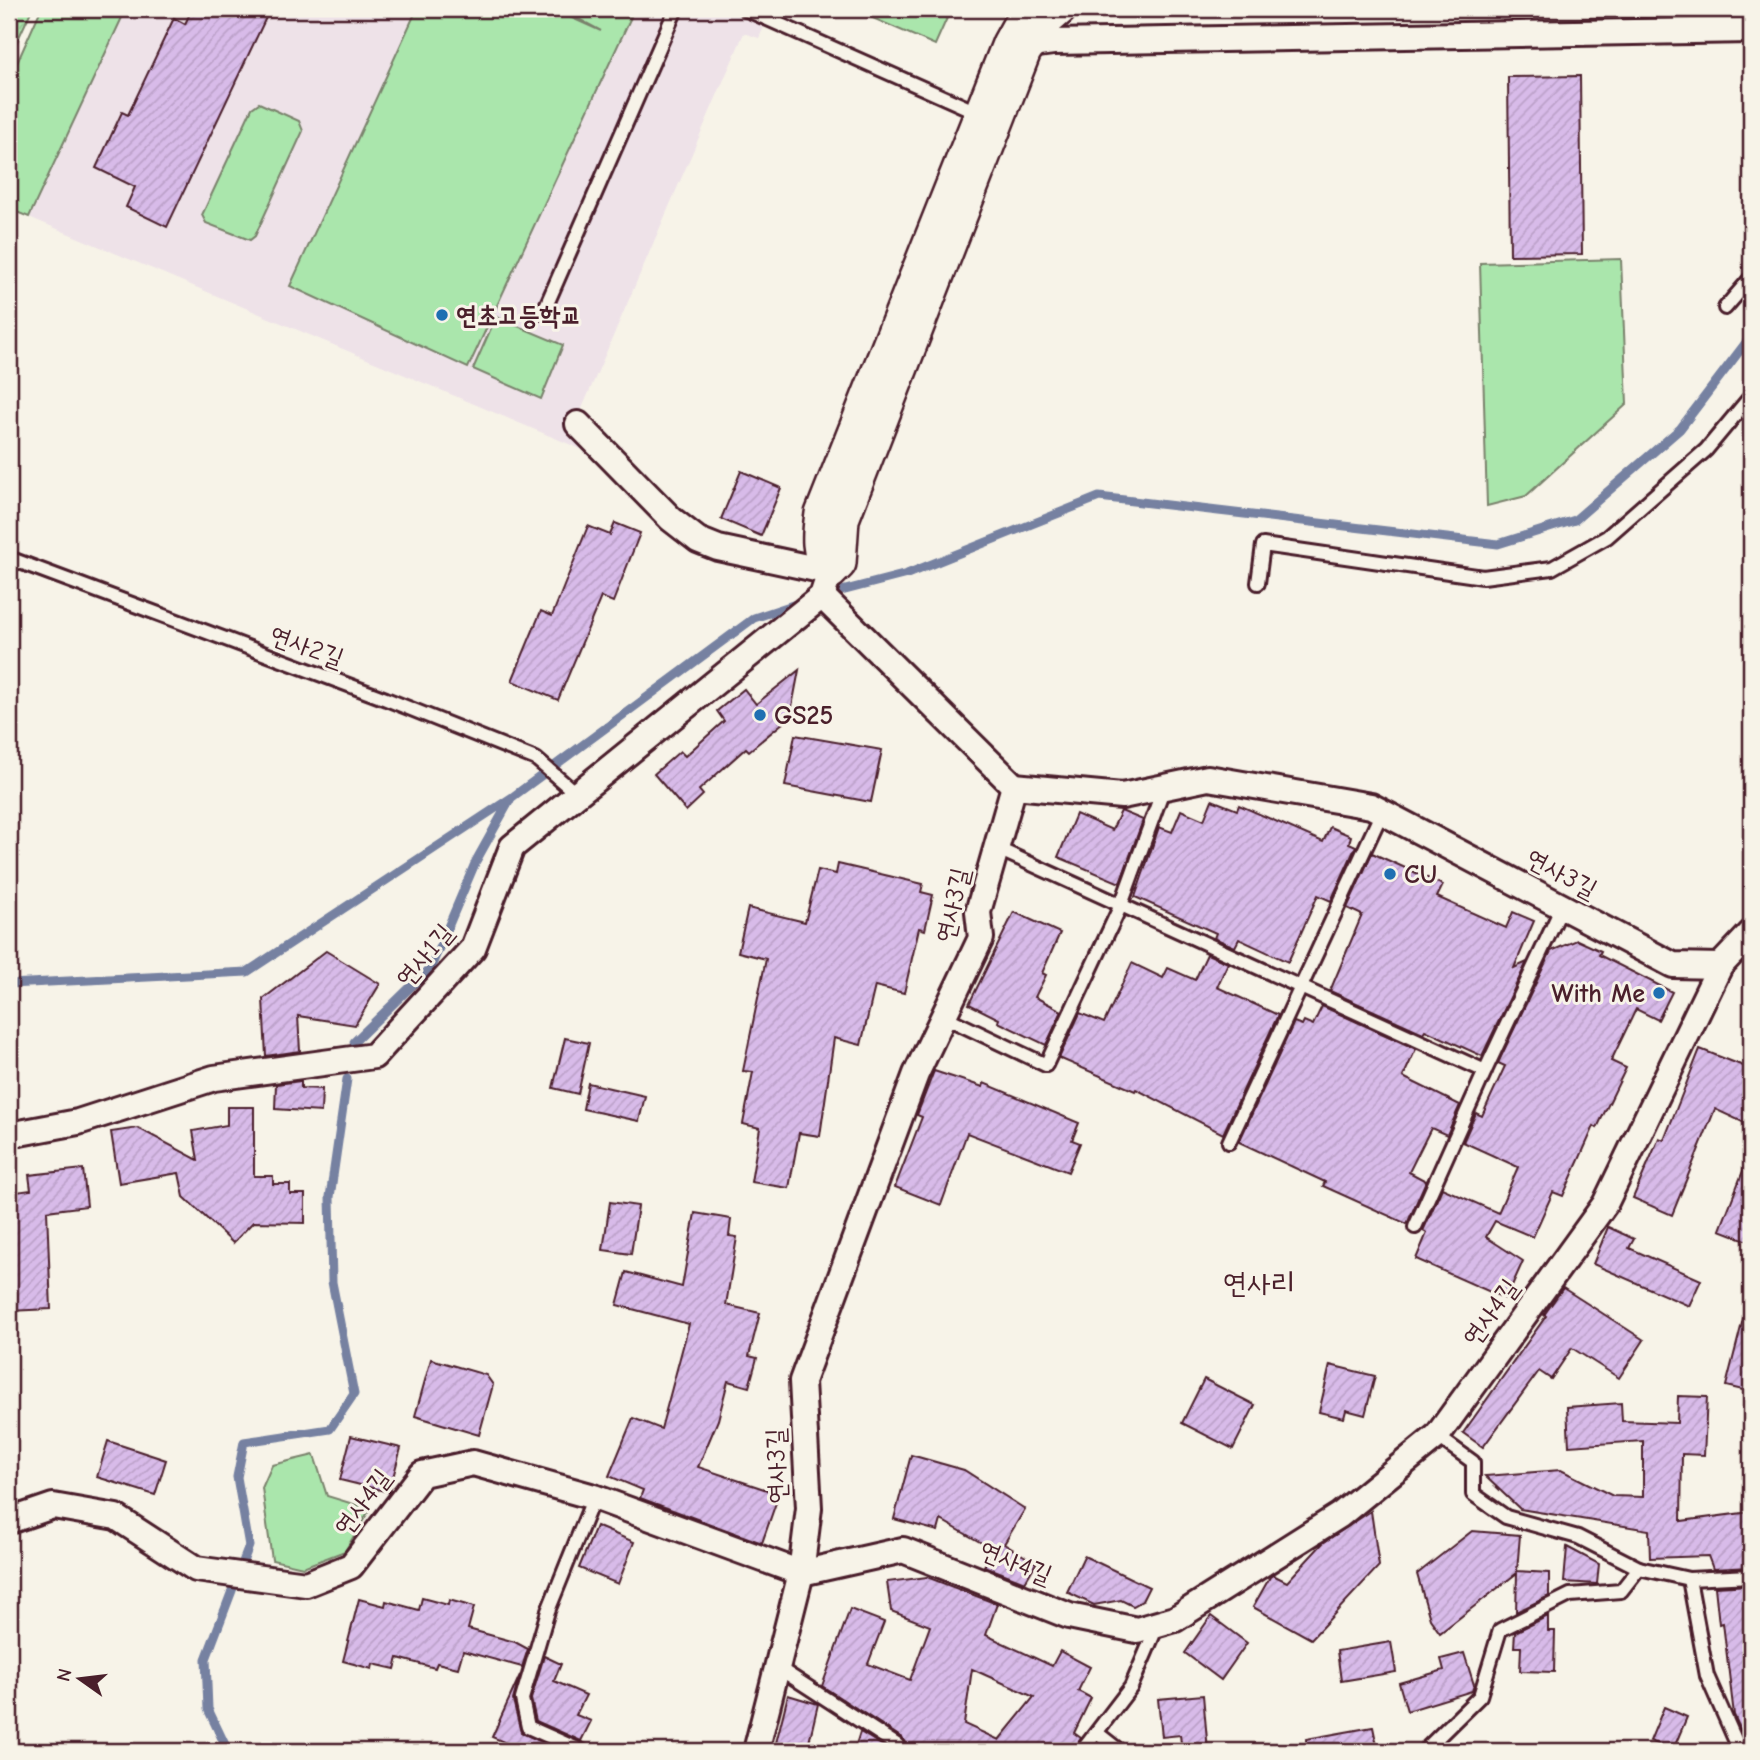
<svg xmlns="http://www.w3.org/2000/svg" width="1760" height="1760" font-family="'Comic Neue','Poor Story',sans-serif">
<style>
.built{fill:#eee2e8}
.green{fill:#aae6ac;stroke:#7a826c;stroke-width:2}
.forest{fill:url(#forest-crowns);stroke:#7a826c;stroke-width:2}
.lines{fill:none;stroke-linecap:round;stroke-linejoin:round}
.stream{stroke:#7681a1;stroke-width:9}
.building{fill:url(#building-hatch);stroke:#4a1f2b;stroke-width:2;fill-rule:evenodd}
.lane-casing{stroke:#4a1f2b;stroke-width:18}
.street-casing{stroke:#4a1f2b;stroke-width:30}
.secondary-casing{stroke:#4a1f2b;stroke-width:38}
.lane{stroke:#f7f3e8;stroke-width:12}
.street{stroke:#f7f3e8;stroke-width:24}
.secondary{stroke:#f7f3e8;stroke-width:33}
.poi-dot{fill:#1f6fb2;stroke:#f7f3e8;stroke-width:2.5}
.labels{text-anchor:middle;stroke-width:6;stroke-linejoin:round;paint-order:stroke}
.poi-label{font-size:26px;font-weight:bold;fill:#4a1f2b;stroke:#f7f3e8;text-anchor:start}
.street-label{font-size:26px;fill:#4a1f2b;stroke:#f7f3e8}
.quarter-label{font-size:30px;fill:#4a1f2b;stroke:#f7f3e8}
</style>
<defs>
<pattern id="forest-crowns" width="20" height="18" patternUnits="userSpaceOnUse" patternTransform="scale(1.75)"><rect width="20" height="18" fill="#aae6ac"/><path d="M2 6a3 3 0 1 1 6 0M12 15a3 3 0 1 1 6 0" fill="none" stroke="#94c594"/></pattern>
<pattern id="building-hatch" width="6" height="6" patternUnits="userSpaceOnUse" patternTransform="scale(1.75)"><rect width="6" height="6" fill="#d8bbe9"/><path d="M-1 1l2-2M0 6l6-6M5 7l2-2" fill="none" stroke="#bba0c8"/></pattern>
</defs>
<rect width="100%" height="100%" fill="#f7f3e8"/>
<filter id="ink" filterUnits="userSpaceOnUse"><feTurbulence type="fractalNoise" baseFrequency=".0143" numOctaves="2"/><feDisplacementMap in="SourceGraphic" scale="14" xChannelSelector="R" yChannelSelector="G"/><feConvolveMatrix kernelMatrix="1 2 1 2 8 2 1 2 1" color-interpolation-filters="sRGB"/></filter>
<g filter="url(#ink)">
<path class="built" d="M126,9h646l-13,29 -15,-5 -164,380 -15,10 23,29 -559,-235z"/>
<g class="green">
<path d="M41,9h85l-97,208 -20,-8v-128z"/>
<path d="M417,9h135l49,22 -41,-22h51l20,8 -163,351 -178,-82z"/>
<path d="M852,9h99l-16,36z"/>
<path d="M259,103l40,18 4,10 -48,105 -5,4 -44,-17 -4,-8 50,-107z"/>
<path d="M1621,259l6,145 -101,92 -39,10 -7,-243z"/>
<path d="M496,317l67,28 -22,54 -68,-30z"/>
<path d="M314,1455l13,41 43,13 -25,42 -42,16 -31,-7 -10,-72 10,-23z"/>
</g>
<path class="forest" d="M9,9h23l-23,50z"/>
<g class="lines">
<g class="stream">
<path d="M826,595l81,-21 192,-77 399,47 77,-24 105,-91 71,-93"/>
<path d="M9,984l238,-12 264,-174 243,-180 45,-15"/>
<path d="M354,1042l77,-75 45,-106 34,-61"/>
<path d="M228,1751l-20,-42 -2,-50 43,-113 -12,-69 7,-35 86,-13 24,-35 -22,-112 -2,-85 17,-118"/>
</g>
</g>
<g class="building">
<path d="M192,9h78l-103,218 -41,-20 9,-20 -39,-19 26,-56 6,3 46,-97 11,6z"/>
<path d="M1580,76l2,178 -72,1 -2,-178z"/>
<path d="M741,471l40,17 -20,48 -40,-17z"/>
<path d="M615,523l25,10 -27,69 -12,-5 -43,103 -46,-19 29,-70 11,5 36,-90 22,9z"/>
<path d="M799,670l-9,47 -41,34 -3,-3 -47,42 4,5 -17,16 -32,-37 26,-23 5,5 39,-35 -7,-10 27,-22 12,15z"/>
<path d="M795,735l87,15 -11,52 -86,-16z"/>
<path d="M1212,800l25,10 2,-5 84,37 7,-15 21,9 -2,7 7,3 -25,55 -13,-6 -30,67 -49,-23 -4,8 -21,-9 2,-5 -81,-36 24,-70 13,5 9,-22 23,10z"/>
<path d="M1121,811l22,9 -23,63 -62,-26 18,-43 36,16z"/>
<path d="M1372,853l71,32 -6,12 69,31 7,-16 21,9 -20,47 13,-6 -45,94 -57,-26 -2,3 -93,-42 32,-76 -15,-7z"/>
<path d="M838,864l85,20 -2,8 12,3 -8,35 -6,-2 -15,65 -29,-7 -14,59 -27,-7 -14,98 -21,-3 -10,55 -38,-6 9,-54 -17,-4 10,-52 -10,-1 23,-112 -28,-7 10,-44 57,14 13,-52 18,4z"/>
<path d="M1014,912l46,21 -18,40 4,2 -11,22 27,14 -16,34 -48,-23 1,-3 -30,-15z"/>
<path d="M1577,940l24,11 -2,4 73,37 -14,28 -22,-11 -25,52 15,7 -29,60 -3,-2 -31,70 -10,-4 -20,45 -38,-16 -9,16 37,24 -17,38 -90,-40 11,-26 -4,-2 19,-43 56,25 20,-46 -55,-25 13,-29 6,3 23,-50 -7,-3 53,-112z"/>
<path d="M326,951l54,33 -25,41 -57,-9 2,35 -34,5 -3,-57z"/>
<path d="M1207,954l21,9 -11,24 61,28 -55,119 -87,-45 -1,2 -76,-33 21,-45 24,10 28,-60 31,15 5,-10 27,12z"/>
<path d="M1322,1006l94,43 -13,28 57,28 -13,30 -16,-7 -22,44 17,9 -19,43 -84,-38 2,-4 -86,-40 55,-120 8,3 2,-4 9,4z"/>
<path d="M565,1038l24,5 -11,51 -25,-6z"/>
<path d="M1700,1049l51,20v57l-36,-17 -43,106 -39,-17 26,-60 5,2z"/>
<path d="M934,1071l49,16 1,-4 95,40 -7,17 8,3 -12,29 -101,-39 -26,72 -46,-18 27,-70 -5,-2z"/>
<path d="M301,1081v7l21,1 -1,23 -46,-3 1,-25z"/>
<path d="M588,1083l57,13 -6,25 -56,-12z"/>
<path d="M227,1107h27v69h19v8h17v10h15v29l-52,-1 -20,21 -49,-46 -5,-24 -60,10 -8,-51 27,-4 60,32 -5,-29 34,-6z"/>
<path d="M1750,1153h1v89l-31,-12z"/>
<path d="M83,1169l4,37 -40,5 4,98 -42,2v-118l22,-3 -2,-15z"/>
<path d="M610,1202l28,4 -7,48 -28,-4z"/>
<path d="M695,1213l36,6 -2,17 8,1 -11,68 34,8 -11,43 8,2 -8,29 -21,-6 -10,39 -20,47 81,27 -17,49 -122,-45 3,-8 -34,-14 24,-58 28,11 28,-105 -72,-19 9,-33 56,15z"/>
<path d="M1608,1227l26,12 -5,9 72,32 -12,26 -96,-42z"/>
<path d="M1563,1288l81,52 -25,38 -47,-30 -21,31 -12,-8 -56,76 -20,-14 83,-117 -2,-1z"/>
<path d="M1743,1319l8,1v72l-25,-6z"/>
<path d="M431,1359l55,16 7,10 -14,50 -64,-19z"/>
<path d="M1330,1365l45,11 -10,39 -19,-5 -2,8 -25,-6z"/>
<path d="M1204,1379l51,26 -22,44 -51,-26z"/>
<path d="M1678,1396l29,1 -3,58 -22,-1 -1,67 70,-9v55l-38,2 -5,-13 -58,2 -1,-28 -129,-21 -35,-33 76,-6 52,26 30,1v-56l-74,5 -2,-39 54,-4 1,18 55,2z"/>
<path d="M351,1436l50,12 -12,44 -49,-12z"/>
<path d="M108,1441l58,19 -11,35 -58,-18z"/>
<path d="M911,1455l53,15 61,39 -21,35 32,19 -11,19 -41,-16 10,-16 -53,-30 -3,11 -44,-12z"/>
<path d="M1371,1511l8,55 -68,73 -58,-32 17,-30 3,-2 14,7 36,-39z"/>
<path d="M596,1526l38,16 -16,42 -39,-16z"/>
<path d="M1472,1531l48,4 -3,36 32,2v23l-33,16 1,-39 -77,60 -10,-14 -13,-45z"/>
<path d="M1567,1547l32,17 -2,20 -33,-2z"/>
<path d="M1084,1556l65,31 -7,14 -9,5 -12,-6 -27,5 -27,-13z"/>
<path d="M927,1577l70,27 -11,31 66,31 8,-15 30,16 -12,24 13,7 -17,35 7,5 -8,13h-170l3,-6 -4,-7 -80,-52 28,-77 34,13 -16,42 42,16 20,-54 -39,-15 -4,-29zM972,1669l62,28 -35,43 -35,-16z"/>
<path d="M1751,1585v145l-10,1 -7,-16 -11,-92 -4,1 -4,-37z"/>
<path d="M422,1598l26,7 1,-5 25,7 -6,22 47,13 13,7 -6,18 -59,-16 -5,17 -21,-5 -2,5 -37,-10 -3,11 -22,-5 -1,5 -29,-8 16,-62 26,7 1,-5 33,9z"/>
<path d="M1211,1616l36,27 -26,37 -36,-27z"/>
<path d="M1548,1616v15h7l-1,41 -34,-1 1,-24h-7l1,-15z"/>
<path d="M1391,1642l5,30 -55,9 -4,-30z"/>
<path d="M1464,1653l10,32 -2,6 -65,20 -8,-28 45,-13 -3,-11z"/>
<path d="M544,1656l17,8 -7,17 32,14 -10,20 15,6 -10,20 -45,-20 -5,-22z"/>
<path d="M520,1675l-7,25 8,32 40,19h-36l-33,-14z"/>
<path d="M788,1695l30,9 -11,47h-33z"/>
<path d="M1203,1695l5,56h-26l-2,-16 -18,2 -4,-38z"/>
<path d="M1664,1707l23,10 -14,33 -23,-9z"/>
<path d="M1373,1727l5,24h-71l-1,-12z"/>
<path d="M860,1732l31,19h-37z"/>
</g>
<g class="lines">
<g class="lane-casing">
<g id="lane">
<path d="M745,9l236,105"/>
<path d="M1725,308l26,-30"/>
<path d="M543,313l133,-304"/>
<path d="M9,558l377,141 150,60 43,37"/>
<path d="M1258,583l5,-38 220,32 69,-9 55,-31 99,-87 45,-54"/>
<path d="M996,848l489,223 77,-164"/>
<path d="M943,1016l103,49 75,-160 43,-118"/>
<path d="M1229,1142l153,-330"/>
<path d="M1415,1227l70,-156"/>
<path d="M1437,1436l36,26v32l33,23 72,20 61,31"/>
<path d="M1689,1579l18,97 33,75"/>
<path d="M777,1667l120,78"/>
<path d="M1097,1733l23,18"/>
<path d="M582,1751l-54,-24 -6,-28 26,-88 46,-114"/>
<path d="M1082,1751l49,-64 27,-63"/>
<path d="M1424,1751l56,-55 20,-66 70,-35 51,-4 18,-23 50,11 62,-3"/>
</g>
</g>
<g class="street-casing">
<g id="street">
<path d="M1017,47l36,-5 698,-12"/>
<path d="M822,596l192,190"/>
<path d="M9,1135l69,-13 136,-44 160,-22 99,-108 39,-101 310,-251 8,-24 -112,-24 -20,-8 -27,-21 -93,-95"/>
<path d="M9,1521l44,-15 63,11 80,52 110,15 45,-18 71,-92 51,-11 121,34 207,76 102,-23 166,66 68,14 38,-11 165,-104 97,-79 168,-232 115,-238 31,-33"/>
<path d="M756,1751l45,-178 8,-65 -7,-127 114,-307 65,-136 -3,-26 36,-126 108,10 86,-18 163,28 302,159 47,1"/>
</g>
</g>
<g class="secondary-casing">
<path id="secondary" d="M1034,9l-14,15 -11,20 -187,470c-3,20 -5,41 8,58l9,-9 3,-44 182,-468 21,-30 14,-12"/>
</g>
<use href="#lane" class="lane"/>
<use href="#street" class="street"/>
<use href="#secondary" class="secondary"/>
</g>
</g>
<g class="poi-dot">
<circle cx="442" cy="315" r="7"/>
<circle cx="760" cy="715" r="7"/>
<circle cx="1390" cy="874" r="7"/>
<circle cx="1659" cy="993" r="7"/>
</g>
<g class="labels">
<g class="poi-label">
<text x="456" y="324">연초고등학교</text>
<text x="774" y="724">GS25</text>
<text x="1404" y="883">CU</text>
<text x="1645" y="1002" text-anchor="end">With Me</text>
</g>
<g class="street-label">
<text transform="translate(307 646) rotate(20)" y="9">연사2길</text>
<text transform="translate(1562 873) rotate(28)" y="9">연사3길</text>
<text transform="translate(952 905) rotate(-77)" y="9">연사3길</text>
<text transform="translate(424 955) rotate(-50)" y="9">연사1길</text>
<text transform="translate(1490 1312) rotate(-54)" y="9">연사4길</text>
<text transform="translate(776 1466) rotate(-92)" y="9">연사3길</text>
<text transform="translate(362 1502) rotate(-53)" y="9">연사4길</text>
<text transform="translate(1016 1562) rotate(22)" y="9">연사4길</text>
</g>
<g class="quarter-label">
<text x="1259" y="1293">연사리</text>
</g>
</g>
<rect width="1760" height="1760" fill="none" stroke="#f7f3e8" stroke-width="35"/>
<rect x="18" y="18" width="1725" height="1725" fill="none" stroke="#4a1f2b" stroke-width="2.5" filter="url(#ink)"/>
<g transform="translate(80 1679) rotate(284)" stroke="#f7f3e8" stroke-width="5" paint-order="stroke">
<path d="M0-5L12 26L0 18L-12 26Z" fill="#4a1f2b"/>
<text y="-10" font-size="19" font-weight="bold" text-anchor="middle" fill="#4a1f2b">N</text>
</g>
</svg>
